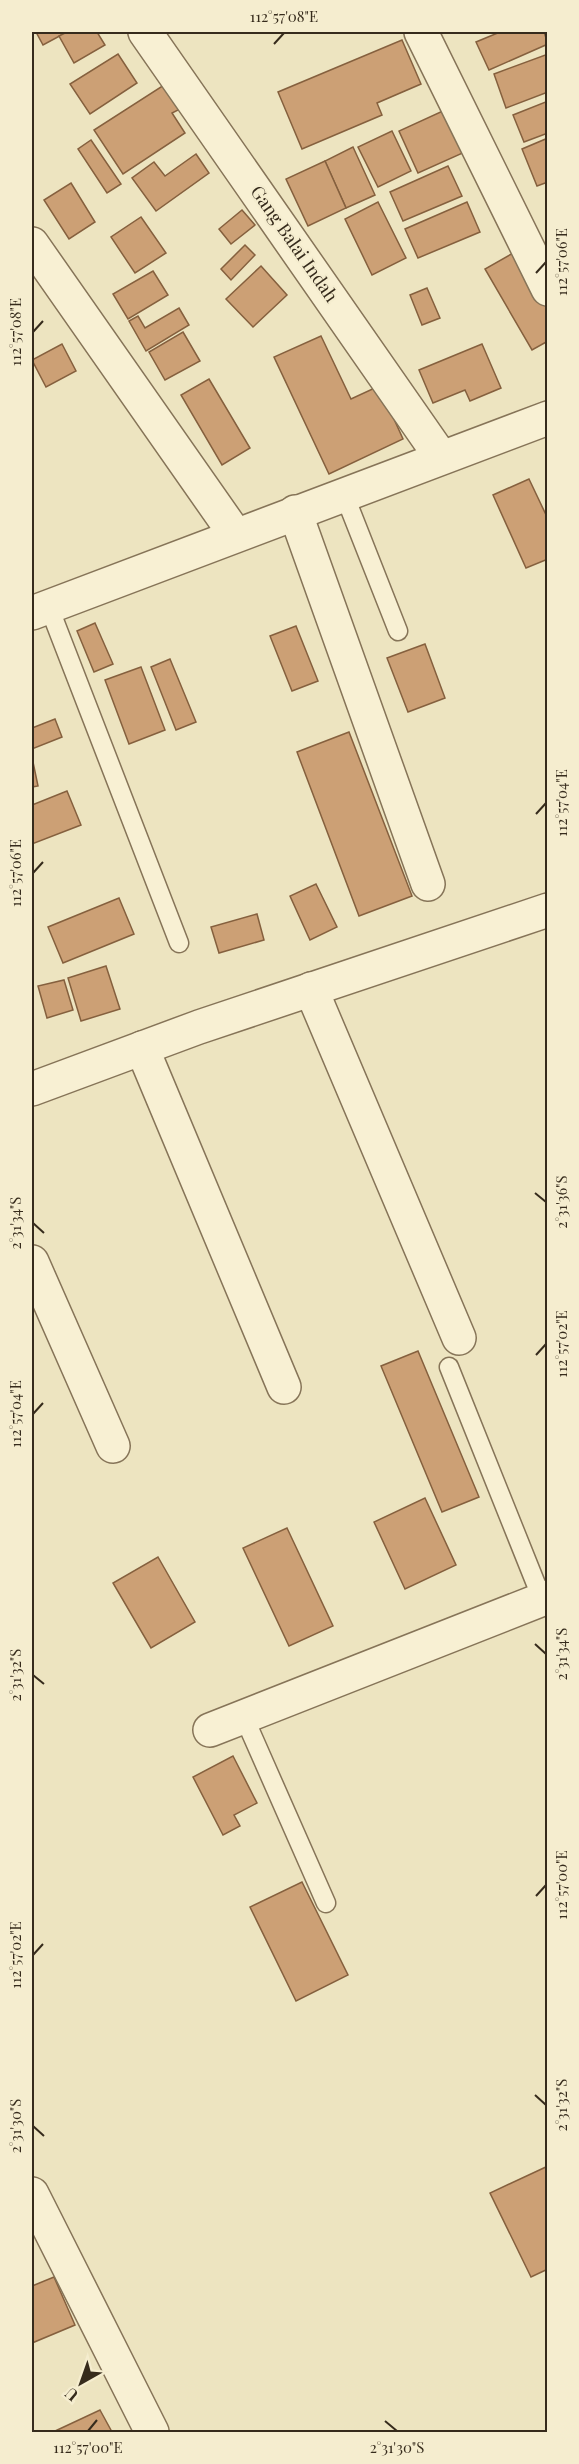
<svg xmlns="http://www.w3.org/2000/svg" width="579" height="2464" font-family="'Playfair Display',serif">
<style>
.building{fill:#cca075;stroke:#85603e;stroke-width:1.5}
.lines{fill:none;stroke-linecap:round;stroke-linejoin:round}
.lane-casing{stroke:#867458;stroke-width:21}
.street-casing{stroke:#867458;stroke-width:36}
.lane{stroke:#f8f0d3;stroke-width:18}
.street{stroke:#f8f0d3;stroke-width:33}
.ticks{fill:none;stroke:#362b1c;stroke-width:2}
.labels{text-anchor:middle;stroke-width:4.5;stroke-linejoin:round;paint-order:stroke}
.street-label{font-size:18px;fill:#362b1c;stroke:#f5edcf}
.neatline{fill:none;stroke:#362b1c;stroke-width:2}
.ticks-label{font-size:15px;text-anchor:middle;fill:#362b1c}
</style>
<rect width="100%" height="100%" fill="#ede4c0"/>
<g class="building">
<path d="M36,32h31l-24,13z"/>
<path d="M67,32h30l8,13 -31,18 -15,-27z"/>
<path d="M500,32h44l4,12 -59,26 -13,-28z"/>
<path d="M402,40l19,44 -44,19 5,12 -80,34 -24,-57z"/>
<path d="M118,54l19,29 -47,31 -20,-30z"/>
<path d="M548,54v38l-42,16 -12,-34z"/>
<path d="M164,85l16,24 -8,4 13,20 -62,41 -29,-44z"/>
<path d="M548,101v32l-24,9 -11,-27z"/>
<path d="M445,110l20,42 -47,21 -19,-42z"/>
<path d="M392,131l19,40 -33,16 -20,-40z"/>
<path d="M548,138v44l-11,4 -15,-37z"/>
<path d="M91,140l30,44 -14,9 -29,-44z"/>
<path d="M353,147l22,48 -29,13 -21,-47z"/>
<path d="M196,154l13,19 -53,38 -24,-33 22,-16 11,14z"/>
<path d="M325,161l21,47 -38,18 -22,-47z"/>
<path d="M448,166l14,30 -59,25 -13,-29z"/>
<path d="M71,183l24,39 -26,17 -25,-39z"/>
<path d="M378,202l28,56 -34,17 -27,-56z"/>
<path d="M467,202l13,30 -62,26 -13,-29z"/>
<path d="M242,210l13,15 -24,19 -12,-15z"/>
<path d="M141,217l25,36 -31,20 -24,-36z"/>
<path d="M245,245l10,10 -24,25 -10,-11z"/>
<path d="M515,252l33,55v34l-16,9 -47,-81z"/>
<path d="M261,266l26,29 -34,32 -27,-28z"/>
<path d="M153,271l15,24 -40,24 -15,-25z"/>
<path d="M427,288l13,30 -18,7 -12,-30z"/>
<path d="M179,308l10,17 -43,26 -17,-30 9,-5 7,12z"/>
<path d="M183,332l17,29 -35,19 -16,-28z"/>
<path d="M321,336l30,63 28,-13 24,53 -74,35 -55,-117z"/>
<path d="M62,344l14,27 -30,16 -14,-27z"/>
<path d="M482,344l19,44 -31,13 -5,-11 -32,13 -14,-33z"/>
<path d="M209,379l41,69 -28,17 -41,-70z"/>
<path d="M529,479l19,40v40l-22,9 -33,-73z"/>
<path d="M95,623l18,41 -19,8 -17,-41z"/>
<path d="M296,626l22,55 -26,10 -22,-55z"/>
<path d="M425,644l20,54 -37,14 -21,-54z"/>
<path d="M170,659l26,63 -20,8 -25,-63z"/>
<path d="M141,667l24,63 -36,14 -24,-64z"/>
<path d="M55,719l7,18 -30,12v-21z"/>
<path d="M349,732l63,164 -53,20 -62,-164z"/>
<path d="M33,762l5,24 -6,1v-24z"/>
<path d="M67,791l14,34 -49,19v-39z"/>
<path d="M316,884l21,43 -27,13 -20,-44z"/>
<path d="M119,898l15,36 -71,29 -15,-36z"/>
<path d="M257,914l7,26 -45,13 -8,-26z"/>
<path d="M106,966l14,43 -39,12 -13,-43z"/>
<path d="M64,980l9,30 -26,8 -9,-32z"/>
<path d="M418,1351l61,146 -37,15 -61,-146z"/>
<path d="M425,1498l31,67 -51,24 -31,-67z"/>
<path d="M287,1528l46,98 -44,20 -46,-98z"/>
<path d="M158,1557l37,65 -44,26 -38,-65z"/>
<path d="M233,1756l24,47 -23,12 6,11 -17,9 -30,-58z"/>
<path d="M302,1882l46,93 -52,26 -46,-94z"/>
<path d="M548,2166v103l-17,8 -41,-84z"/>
<path d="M54,2277l21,48 -43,18v-57z"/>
<path d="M100,2410l12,22h-59z"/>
</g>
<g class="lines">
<g class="lane-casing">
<g id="lane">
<path d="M344,494l54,137"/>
<path d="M49,607l130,336"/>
<path d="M449,1367l93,232"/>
<path d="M244,1717l82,186"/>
</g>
</g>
<g class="street-casing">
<g id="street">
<path d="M145,32l296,425"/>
<path d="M421,32l127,257"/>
<path d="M32,244l203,290"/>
<path d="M295,512l133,372"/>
<path d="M32,613l516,-195"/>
<path d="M311,989l148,349"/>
<path d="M142,1048l142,339"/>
<path d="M32,1089l167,-62 349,-117"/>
<path d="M32,1262l81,184"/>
<path d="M210,1730l338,-133"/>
<path d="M32,2194l120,238"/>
</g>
</g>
<use href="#lane" class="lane"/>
<use href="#street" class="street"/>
</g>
<path class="ticks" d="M274,44l10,-11M536,273l10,-11M33,332l10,-11M536,814l10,-11M33,873l10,-11M535,1193l11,9M33,1223l11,10M536,1355l10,-11M33,1414l10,-11M535,1644l11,10M33,1675l11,9M536,1896l10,-11M33,1955l10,-11M535,2095l11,10M33,2126l11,10M385,2421l12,10M88,2431l9,-11"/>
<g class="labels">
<g class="street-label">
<text transform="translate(294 244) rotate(55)" y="6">Gang Balai Indah</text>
</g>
</g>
<rect width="579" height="2464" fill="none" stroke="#f5edcf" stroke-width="66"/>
<g transform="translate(81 2383) rotate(220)" stroke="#f5edcf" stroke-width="4.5" paint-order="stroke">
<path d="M0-4.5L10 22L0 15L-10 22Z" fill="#362b1c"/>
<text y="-9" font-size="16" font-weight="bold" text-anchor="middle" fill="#362b1c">U</text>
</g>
<rect x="33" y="33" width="513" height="2398" class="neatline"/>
<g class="ticks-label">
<text x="284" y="22">112°57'08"E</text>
<text transform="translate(562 262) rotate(-90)" y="5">112°57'06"E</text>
<text transform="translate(16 332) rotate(-90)" y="5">112°57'08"E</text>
<text transform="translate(562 803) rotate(-90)" y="5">112°57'04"E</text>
<text transform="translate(16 873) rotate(-90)" y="5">112°57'06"E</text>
<text transform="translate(562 1202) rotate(-90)" y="5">2°31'36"S</text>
<text transform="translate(16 1223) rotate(-90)" y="5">2°31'34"S</text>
<text transform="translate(562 1344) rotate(-90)" y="5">112°57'02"E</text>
<text transform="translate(16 1414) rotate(-90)" y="5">112°57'04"E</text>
<text transform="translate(562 1654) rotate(-90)" y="5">2°31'34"S</text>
<text transform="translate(16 1675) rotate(-90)" y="5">2°31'32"S</text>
<text transform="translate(562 1885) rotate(-90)" y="5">112°57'00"E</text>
<text transform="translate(16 1955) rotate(-90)" y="5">112°57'02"E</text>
<text transform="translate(562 2105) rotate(-90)" y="5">2°31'32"S</text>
<text transform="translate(16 2126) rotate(-90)" y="5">2°31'30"S</text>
<text x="88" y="2453">112°57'00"E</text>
<text x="397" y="2453">2°31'30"S</text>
</g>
</svg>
